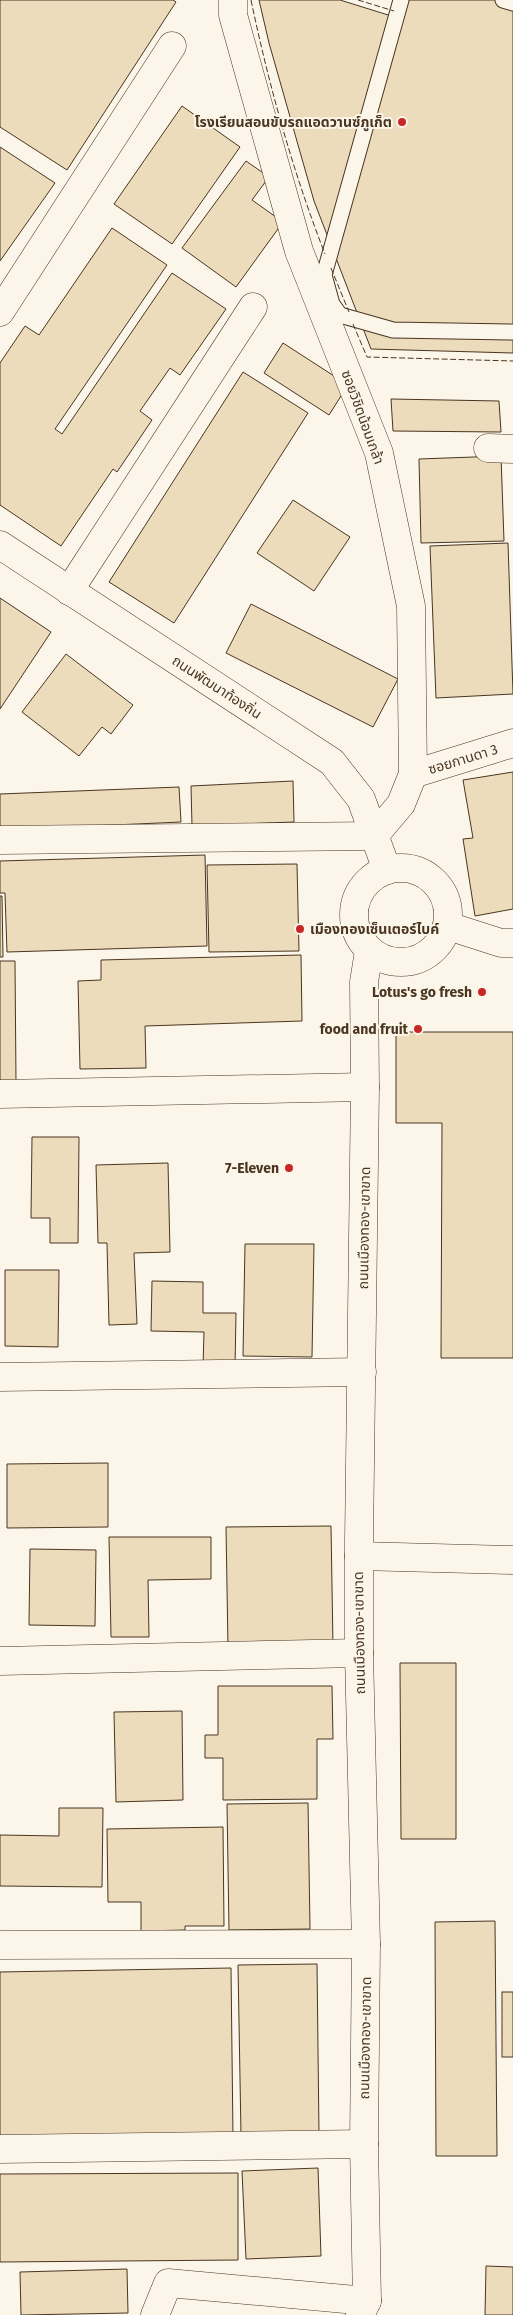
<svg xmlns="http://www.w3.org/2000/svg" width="513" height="2315" font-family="'Fira Sans','Noto Sans Thai',sans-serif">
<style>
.building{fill:#ecdcbc;stroke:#4a3520}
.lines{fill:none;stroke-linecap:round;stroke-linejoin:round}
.lane-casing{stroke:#4a3520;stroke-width:17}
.street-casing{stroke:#4a3520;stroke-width:29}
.secondary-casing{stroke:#4a3520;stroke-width:29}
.lane{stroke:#fbf6e9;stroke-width:15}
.street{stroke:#fbf6e9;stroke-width:28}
.secondary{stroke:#fbf6e9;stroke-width:28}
.fence{stroke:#4a3520;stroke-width:1;stroke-dasharray:6 2.5;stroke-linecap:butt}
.poi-dot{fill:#c62828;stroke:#fbf6e9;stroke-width:2}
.labels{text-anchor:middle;stroke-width:4;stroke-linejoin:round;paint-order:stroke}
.poi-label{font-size:14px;font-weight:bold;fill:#4a3520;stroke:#fbf6e9;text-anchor:end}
.street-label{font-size:14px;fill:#4a3520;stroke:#fbf6e9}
</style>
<rect width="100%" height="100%" fill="#fbf6e9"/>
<g class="building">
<path d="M0,0h173l3,2 -109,168 -67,-43z"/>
<path d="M259,0h81l61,19 8,-19h104v353l-142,-4 -57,-148 -45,-158z"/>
<path d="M182,106l58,41 -68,97 -58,-40z"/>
<path d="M0,147l55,36 -55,78z"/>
<path d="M246,161l23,16 -17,23 31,22 -47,65 -54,-39z"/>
<path d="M112,228l55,37 -112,164 7,5 110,-161 54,36 -46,66 -10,-7 -30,43 12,9 -35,52 -4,-3 -52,77 -61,-41v-142l25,-37 14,9z"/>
<path d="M283,343l65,42 -19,30 -65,-42z"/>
<path d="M243,372l65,41 -134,210 -65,-41z"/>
<path d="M391,399l108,2 2,31 -108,-1z"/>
<path d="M501,456l3,85 -83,2 -2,-84z"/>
<path d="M293,500l57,37 -36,54 -57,-38z"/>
<path d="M508,543l5,151 -77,4 -6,-152z"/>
<path d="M0,598l51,34 -51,77z"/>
<path d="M251,604l147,75 -25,48 -147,-74z"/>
<path d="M66,654l67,51 -22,29 -9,-7 -23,29 -57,-44z"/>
<path d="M513,772v137l-38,7 -12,-77 10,-1 -10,-58z"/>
<path d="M293,781l1,41 -102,4 -1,-40z"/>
<path d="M179,787l2,35 -181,8v-36z"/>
<path d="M205,855l2,91 -200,6 -2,-59h-5v-32z"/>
<path d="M297,864l2,87 -90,1 -2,-87z"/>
<path d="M0,896h2l1,61h-3z"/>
<path d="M301,955l1,66 -157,5 1,42 -66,1 -2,-88 23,-1v-20z"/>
<path d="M0,961h15l1,121h-16z"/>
<path d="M396,1032h117v326h-72l1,-235h-46z"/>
<path d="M32,1137h47l-1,106h-28v-25h-19z"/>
<path d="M168,1163l2,89 -36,1 3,71 -28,1 -2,-82h-9l-2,-78z"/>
<path d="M245,1244h69l-2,113 -69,-1z"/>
<path d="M5,1270h54l-1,77 -53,-1z"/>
<path d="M152,1281l51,1v31h33l-1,55 -32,-1 1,-35 -53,-1z"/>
<path d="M108,1463v64l-101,1v-64z"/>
<path d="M331,1526l2,121 -105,1 -2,-121z"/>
<path d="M109,1537h102v42l-63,1 1,57h-38z"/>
<path d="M30,1549l66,1 -1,76 -66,-1z"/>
<path d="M400,1663h56v176h-55z"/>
<path d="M218,1686h114l1,53h-16v60l-94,1v-42h-18v-23h13z"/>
<path d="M182,1711l1,89 -67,2 -2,-90z"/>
<path d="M308,1803l2,126 -81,1 -2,-126z"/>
<path d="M59,1808h44l-1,79 -102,-1v-51l59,1z"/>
<path d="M223,1827l1,99h-39v4l-44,1v-29h-33l-1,-73z"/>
<path d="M495,1921l2,235h-61l-1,-234z"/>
<path d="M317,1964l2,170 -78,1 -3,-170z"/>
<path d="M231,1968l2,169 -233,2v-167z"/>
<rect x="502" y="1992" width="11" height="65"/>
<path d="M318,2168l3,88 -75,3 -4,-88z"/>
<path d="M238,2173v87l-238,2v-88z"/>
<path d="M486,2266l27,1v48h-28z"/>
<path d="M127,2269l1,44 -107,2 -1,-43z"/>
</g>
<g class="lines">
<g class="lane-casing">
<g id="lane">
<path d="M401,0l-77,275 8,29 8,11 53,15 120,2"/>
<path d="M503,0l10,3"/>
</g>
</g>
<g class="street-casing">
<g id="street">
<path d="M0,312l172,-266"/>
<path d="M488,448l25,1"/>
<path d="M69,591l184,-284"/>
<path d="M413,774l100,-31"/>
<path d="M0,840l374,-4 27,-32 12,-30 -2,-168 -32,-153 -80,-202 -66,-236v-15"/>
<path d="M448,926l53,17h12"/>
<path d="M0,1094l365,-7"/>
<path d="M0,1377l362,-5"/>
<path d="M359,1556l154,4"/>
<path d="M0,1661l359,-8"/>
<path d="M0,1945l366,-1"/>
<path d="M0,2149l364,-5"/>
<path d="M155,2315l13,-32 199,18"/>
</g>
</g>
<g class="secondary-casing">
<g id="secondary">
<path d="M0,545l332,217 29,37 26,71"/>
<circle cx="401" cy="915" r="47"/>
<path d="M360,2315l7,-14 -3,-157 2,-200 -7,-291v-112l6,-454 -1,-105 5,-31"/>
</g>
</g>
<use href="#lane" class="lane"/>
<use href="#street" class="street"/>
<use href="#secondary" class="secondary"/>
<g class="fence">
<path d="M251,0c18,86 42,172 74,254"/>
<path d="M358,0l36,11"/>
<path d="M331,268l18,44"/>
<path d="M353,324l14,33 146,4"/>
</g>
</g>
<g class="poi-dot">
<circle cx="402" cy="122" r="5"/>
<circle cx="300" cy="929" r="5"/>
<circle cx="482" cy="992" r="5"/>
<circle cx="418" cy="1029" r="5"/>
<circle cx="289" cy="1168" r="5"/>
</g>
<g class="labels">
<g class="poi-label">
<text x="392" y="127">โรงเรียนสอนขับรถแอดวานซ์ภูเก็ต</text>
<text x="310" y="934" text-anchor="start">เมืองทองเซ็นเตอร์ไบค์</text>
<text x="472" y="997">Lotus's go fresh</text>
<text x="408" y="1034">food and fruit</text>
<text x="279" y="1173">7-Eleven</text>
</g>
<g class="street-label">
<text transform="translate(363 417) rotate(70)" y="5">ซอยวิชิตน้อมเกล้า</text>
<text transform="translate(217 687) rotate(33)" y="5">ถนนพัฒนาท้องถิ่น</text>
<text transform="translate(463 759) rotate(-17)" y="5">ซอยกานดา 3</text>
<text transform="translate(364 1228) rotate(-89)" y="5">ถนนเมืองทอง-เขาขาด</text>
<text transform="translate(359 1633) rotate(-91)" y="5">ถนนเมืองทอง-เขาขาด</text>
<text transform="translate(365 2038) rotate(-89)" y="5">ถนนเมืองทอง-เขาขาด</text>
</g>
</g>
</svg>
